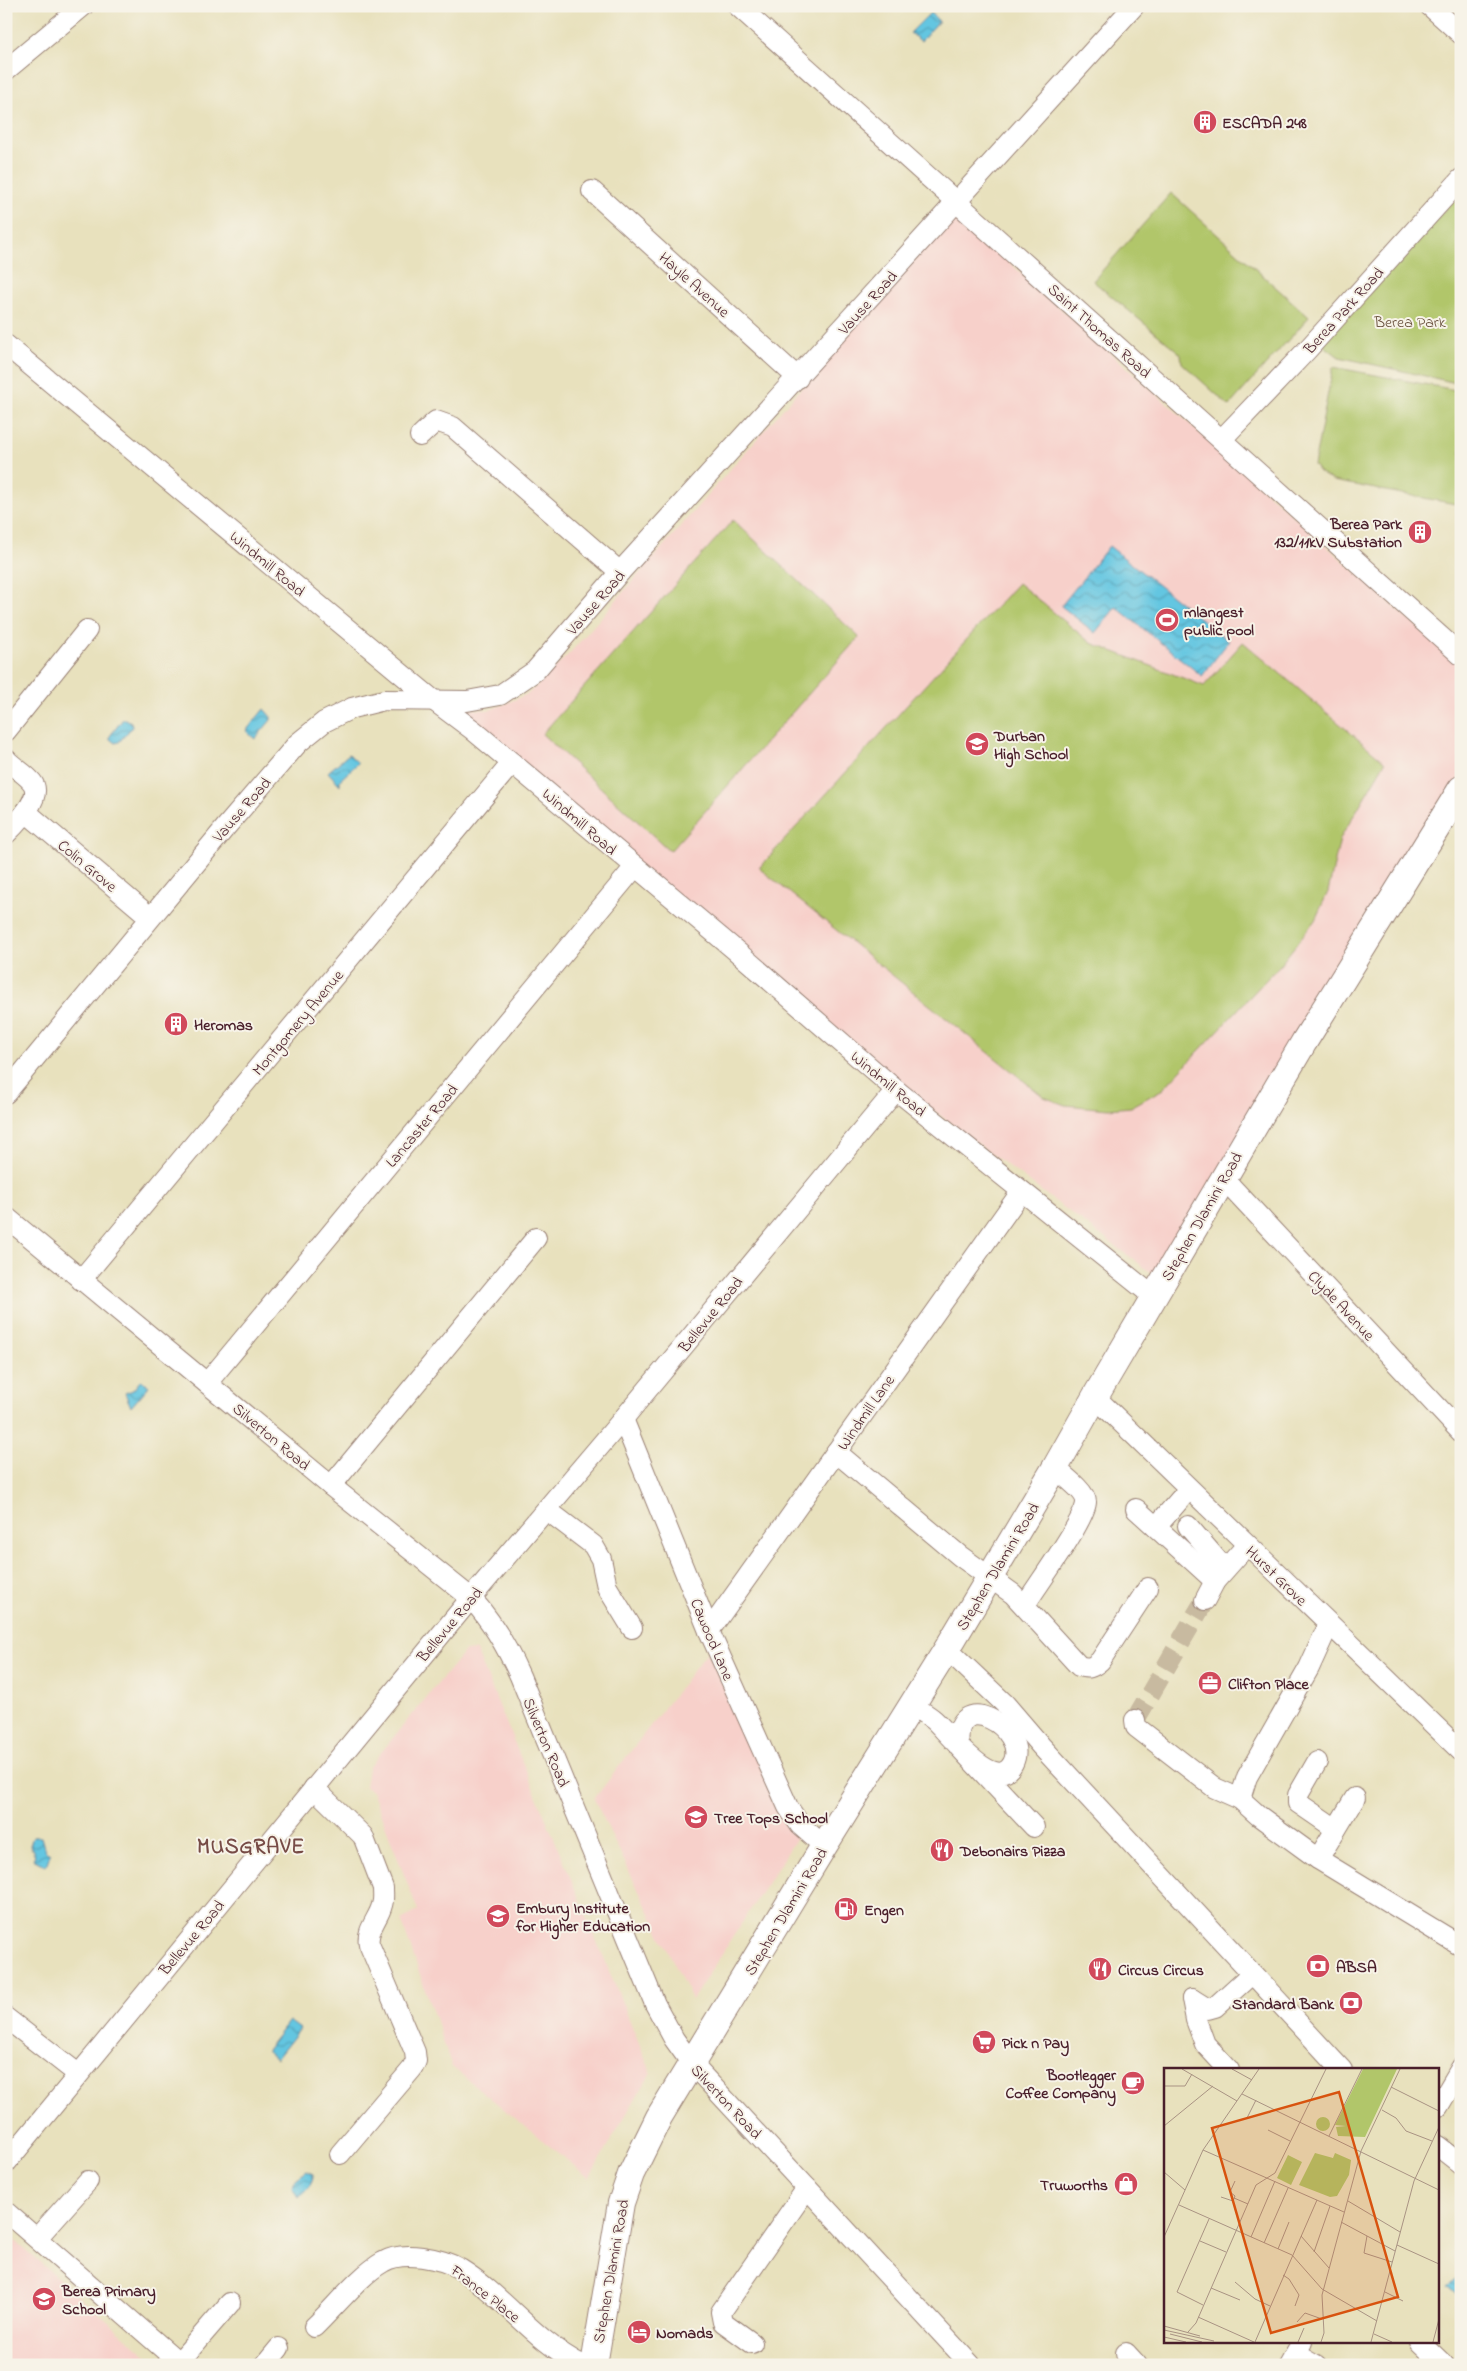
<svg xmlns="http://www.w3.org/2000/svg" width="1467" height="2371" font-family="'Indie Flower',sans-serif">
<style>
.built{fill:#f7d0ca}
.green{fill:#b1c66a;stroke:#7e724a}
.water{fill:url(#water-waves);stroke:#567286}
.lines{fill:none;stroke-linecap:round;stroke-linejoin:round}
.minor-tunnel{stroke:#c8baa0;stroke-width:20;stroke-dasharray:20 10;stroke-linecap:butt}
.minor-casing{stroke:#998074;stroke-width:22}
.major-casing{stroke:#998074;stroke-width:28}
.minor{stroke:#fff;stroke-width:20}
.major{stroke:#fff;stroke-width:26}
.labels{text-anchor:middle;stroke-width:4;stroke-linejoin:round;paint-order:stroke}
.poi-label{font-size:16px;font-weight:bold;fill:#4a1f2b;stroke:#f7f3e8;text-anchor:start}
.street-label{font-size:16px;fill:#4a1f2b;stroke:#f7f3e8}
.park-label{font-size:16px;fill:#69513e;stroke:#f7f3e8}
.district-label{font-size:21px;font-weight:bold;letter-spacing:1px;fill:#774b46;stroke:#f7f3e8}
.inset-road{fill:none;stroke:#a99383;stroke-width:1}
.view{fill:#d8530f;fill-opacity:0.15;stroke:#d8530f;stroke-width:2.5}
.inset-edge{fill:none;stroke:#4a1f2b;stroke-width:2.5}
</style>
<defs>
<pattern id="water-waves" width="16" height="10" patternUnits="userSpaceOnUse" patternTransform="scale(1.25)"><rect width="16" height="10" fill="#63c6e1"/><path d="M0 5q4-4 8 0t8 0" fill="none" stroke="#54a0b7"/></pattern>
</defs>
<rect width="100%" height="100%" fill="#f7f3e8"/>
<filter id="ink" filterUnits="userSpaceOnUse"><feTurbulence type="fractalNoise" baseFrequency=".02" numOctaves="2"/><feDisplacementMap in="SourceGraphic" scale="10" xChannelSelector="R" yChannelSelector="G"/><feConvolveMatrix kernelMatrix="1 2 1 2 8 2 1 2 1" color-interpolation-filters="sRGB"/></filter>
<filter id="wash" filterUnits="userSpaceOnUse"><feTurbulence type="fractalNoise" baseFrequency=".0096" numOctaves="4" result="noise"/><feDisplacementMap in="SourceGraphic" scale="20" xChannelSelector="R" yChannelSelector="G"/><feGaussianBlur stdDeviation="1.12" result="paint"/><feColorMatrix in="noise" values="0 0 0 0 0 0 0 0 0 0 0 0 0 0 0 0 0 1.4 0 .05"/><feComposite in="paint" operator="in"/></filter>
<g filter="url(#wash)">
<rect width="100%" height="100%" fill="#e8e1bd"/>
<g class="built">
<path d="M954,213l507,453v111l-304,500 -250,-186 -458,-383 41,2 38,-16 41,-40z"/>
<path d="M476,1650l175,422 -62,106 -137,-111 -51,-147 17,-9 -46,-120 -7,-4 3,-19 97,-117z"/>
<path d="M707,1652l91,184 -106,164 -98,-201z"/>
<path d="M6,2233l152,132h-152z"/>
</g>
<g class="green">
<path d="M1461,192v192l-122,-27 -17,-13z"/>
<path d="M1171,193l138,124 -80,89 -47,-43 -1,-9 -88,-73z"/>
<path d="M1333,367l128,24v114l-128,-24 -14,-9 -5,-7z"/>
<path d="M733,520l126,117 -189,214 -128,-117z"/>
<path d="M1018,583l73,60 113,43 39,-44 142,120 -45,77 -12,53 -13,28 -35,45 -117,124 -32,18 -23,2 -43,-4 -21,-8 -285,-229z"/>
</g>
<g class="water">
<path d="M930,13l9,8 -18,20 -11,-8z"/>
<path d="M1109,546l120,95 -27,35 -86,-69 -21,26 -34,-27z"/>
<path d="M264,709l7,8v3l-16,19 -9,-8z"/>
<path d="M123,719h3l5,3 1,5 -13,15 -4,1 -5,-4v-3z"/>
<path d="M349,754l9,9 -18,17v5l-12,-13z"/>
<path d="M141,1380l8,6 -18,21 -6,-14 8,-3z"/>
<path d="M33,1837h8l4,14 5,3 -4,12 -13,-7 2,-4 -5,-10z"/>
<path d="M289,2021l11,8 -24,30 -10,-9z"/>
<path d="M307,2171l6,3c1,7 -8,20 -15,23l-6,-9 4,-9z"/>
<path d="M1461,2275v19l-2,2 -12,-11z"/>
</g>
</g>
<g filter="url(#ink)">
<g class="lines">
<path class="minor-tunnel" d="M1135,1720l70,-120"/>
<g class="minor-casing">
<g id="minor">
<path d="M738,6l723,649"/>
<path d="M1430,6l31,28"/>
<path d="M6,70l77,-64"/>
<path d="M592,191l206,187"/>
<path d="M6,345l427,355 40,30 261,219 162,141 258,207"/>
<path d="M420,436l16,-15 17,6 167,145"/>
<path d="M1222,439l85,-89 154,-171"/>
<path d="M6,731l81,-101"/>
<path d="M6,759c8,9 19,14 26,23 12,15 -16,42 -26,52"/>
<path d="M26,812l124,105"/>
<path d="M6,1093l219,-265 73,-85 26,-21 28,-14 32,-8 83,1 33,-6 35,-24 85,-99 514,-566"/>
<path d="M1223,1178l238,254"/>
<path d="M6,1217l325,269 140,112c21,23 36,49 49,78l135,328 19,35 18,25 279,301"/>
<path d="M81,1280l431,-517"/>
<path d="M207,1383l427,-515"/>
<path d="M1095,1397l366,354"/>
<path d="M623,1419l86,212 79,176 12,18 24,21"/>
<path d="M836,1452l124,104 53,38 66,72c9,3 13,2 21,-5l48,-73"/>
<path d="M331,1486l205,-248"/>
<path d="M1136,1509l79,72"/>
<path d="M547,1510l46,35 8,14 6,28 25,41"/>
<path d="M1188,1526l37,43"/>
<path d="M1156,1527l33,-38"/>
<path d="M1205,1600l10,-19 32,-36"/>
<path d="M1025,1605c11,-18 61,-86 61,-103 0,-10 -23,-27 -31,-34"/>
<path d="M709,1631l312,-439"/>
<path d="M947,1649l58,55 36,42 301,324"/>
<path d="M912,1705c7,5 15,9 22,15 13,11 62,77 79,43 17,-34 -61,-79 -54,-16l75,80"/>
<path d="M1135,1720l1,7 79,61 25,11 19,17 59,43 143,87"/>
<path d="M1317,1762l-19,33v8l38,26"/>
<path d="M314,1788l49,48 20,52c0,6 1,12 -1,17 -3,13 -16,25 -13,39l46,108 1,9 -4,8 -72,85"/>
<path d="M1240,1799l7,-22 62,-109 20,-44"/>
<path d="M1318,1859l37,-61"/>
<path d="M1192,1999l4,21 9,24 24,26"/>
<path d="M1192,1999l16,10 7,-2 32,-29"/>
<path d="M6,2018l72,56"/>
<path d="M1438,2107l23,-39"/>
<path d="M1438,2146l23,18"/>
<path d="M6,2163l465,-565 152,-179 273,-329"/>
<path d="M6,2212l176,153"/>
<path d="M37,2238l51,-57"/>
<path d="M314,2327c20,-19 46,-52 69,-65 20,-12 58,-4 77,7 44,27 74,72 122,96"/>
<path d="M1420,2342l24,23"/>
<path d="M752,2343l-29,-21 -2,-10 86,-124"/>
<path d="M1126,2353l11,12"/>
<path d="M1296,2353l21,12"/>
<path d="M179,2362l51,-59"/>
<path d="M265,2365l14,-17"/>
<path d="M1289,2365l13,-23"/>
</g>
</g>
<g class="major-casing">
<path id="major" d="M594,2365l27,-162 10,-29 28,-57 165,-271 123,-197 108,-181 40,-71 209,-355 157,-253"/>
</g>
<use href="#minor" class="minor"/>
<use href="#major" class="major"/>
</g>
</g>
<defs>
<g id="building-disc" transform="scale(1.25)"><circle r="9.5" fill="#d1495b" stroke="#f7f3e8"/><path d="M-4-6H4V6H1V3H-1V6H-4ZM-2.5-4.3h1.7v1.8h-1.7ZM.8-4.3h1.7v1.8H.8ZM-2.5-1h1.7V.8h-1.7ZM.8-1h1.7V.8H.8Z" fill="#fff"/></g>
<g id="stadium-disc" transform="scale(1.25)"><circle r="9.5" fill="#d1495b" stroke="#f7f3e8"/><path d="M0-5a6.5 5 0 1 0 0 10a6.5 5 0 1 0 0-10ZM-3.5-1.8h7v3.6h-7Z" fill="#fff"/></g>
<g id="school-disc" transform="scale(1.25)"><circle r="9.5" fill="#d1495b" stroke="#f7f3e8"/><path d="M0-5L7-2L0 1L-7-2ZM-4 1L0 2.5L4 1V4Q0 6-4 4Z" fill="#fff"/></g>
<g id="office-disc" transform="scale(1.25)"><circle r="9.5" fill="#d1495b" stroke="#f7f3e8"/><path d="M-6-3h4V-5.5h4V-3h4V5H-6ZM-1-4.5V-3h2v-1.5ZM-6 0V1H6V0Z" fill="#fff"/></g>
<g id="restaurant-disc" transform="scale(1.25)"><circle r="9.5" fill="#d1495b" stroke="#f7f3e8"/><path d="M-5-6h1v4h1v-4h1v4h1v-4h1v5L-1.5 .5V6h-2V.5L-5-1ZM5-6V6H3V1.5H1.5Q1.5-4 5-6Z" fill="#fff"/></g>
<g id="fuel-disc" transform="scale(1.25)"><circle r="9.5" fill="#d1495b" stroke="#f7f3e8"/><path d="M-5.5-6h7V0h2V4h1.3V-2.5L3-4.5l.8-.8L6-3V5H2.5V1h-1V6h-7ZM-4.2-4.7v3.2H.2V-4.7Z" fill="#fff"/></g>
<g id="university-disc" transform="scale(1.25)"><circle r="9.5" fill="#d1495b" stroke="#f7f3e8"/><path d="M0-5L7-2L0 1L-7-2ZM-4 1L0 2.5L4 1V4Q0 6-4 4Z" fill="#fff"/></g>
<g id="bank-disc" transform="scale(1.25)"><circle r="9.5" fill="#d1495b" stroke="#f7f3e8"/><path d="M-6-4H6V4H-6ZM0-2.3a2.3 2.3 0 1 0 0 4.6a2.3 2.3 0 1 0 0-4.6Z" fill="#fff"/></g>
<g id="supermarket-disc" transform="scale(1.25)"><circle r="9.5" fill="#d1495b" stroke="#f7f3e8"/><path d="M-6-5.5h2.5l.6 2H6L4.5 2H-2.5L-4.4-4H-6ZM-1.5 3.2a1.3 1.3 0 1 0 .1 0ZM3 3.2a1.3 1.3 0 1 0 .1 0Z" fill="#fff"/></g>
<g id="cafe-disc" transform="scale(1.25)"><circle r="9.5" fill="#d1495b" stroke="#f7f3e8"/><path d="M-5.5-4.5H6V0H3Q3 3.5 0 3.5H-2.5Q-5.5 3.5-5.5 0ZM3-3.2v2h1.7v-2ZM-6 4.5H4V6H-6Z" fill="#fff"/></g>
<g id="shop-disc" transform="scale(1.25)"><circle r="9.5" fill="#d1495b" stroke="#f7f3e8"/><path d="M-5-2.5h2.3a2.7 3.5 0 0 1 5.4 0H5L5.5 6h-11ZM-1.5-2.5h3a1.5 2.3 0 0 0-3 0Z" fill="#fff"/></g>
<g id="hotel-disc" transform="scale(1.25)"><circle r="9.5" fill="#d1495b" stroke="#f7f3e8"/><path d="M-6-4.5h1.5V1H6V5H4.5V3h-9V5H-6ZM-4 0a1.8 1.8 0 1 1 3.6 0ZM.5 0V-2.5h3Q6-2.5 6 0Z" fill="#fff"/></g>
</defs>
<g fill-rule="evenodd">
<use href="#building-disc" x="1205" y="122"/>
<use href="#building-disc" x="1420" y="532"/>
<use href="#stadium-disc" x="1167" y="620"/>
<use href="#school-disc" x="977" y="744"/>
<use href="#building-disc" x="176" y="1024"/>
<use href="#office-disc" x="1210" y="1683"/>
<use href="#school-disc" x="696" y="1817"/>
<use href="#restaurant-disc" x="942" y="1850"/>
<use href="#fuel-disc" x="846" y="1909"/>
<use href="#university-disc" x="498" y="1916"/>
<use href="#bank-disc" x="1318" y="1966"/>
<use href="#restaurant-disc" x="1100" y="1969"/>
<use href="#bank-disc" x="1351" y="2003"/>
<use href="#supermarket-disc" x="984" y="2042"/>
<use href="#cafe-disc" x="1133" y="2083"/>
<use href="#shop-disc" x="1126" y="2184"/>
<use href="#school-disc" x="44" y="2299"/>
<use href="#hotel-disc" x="639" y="2332"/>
</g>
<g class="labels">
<g class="poi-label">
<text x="1222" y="128">ESCADA 248</text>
<text x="1402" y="529" text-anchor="end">Berea Park<tspan x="1402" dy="18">132/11kV Substation</tspan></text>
<text x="1184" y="617">mlangest<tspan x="1184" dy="18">public pool</tspan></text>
<text x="994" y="741">Durban<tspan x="994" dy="18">High School</tspan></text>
<text x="194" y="1030">Heromas</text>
<text x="1228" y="1689">Clifton Place</text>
<text x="714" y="1823">Tree Tops School</text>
<text x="960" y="1856">Debonairs Pizza</text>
<text x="516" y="1913">Embury Institute<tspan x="516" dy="18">for Higher Education</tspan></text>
<text x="864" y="1915">Engen</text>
<text x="1336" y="1972">ABSA</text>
<text x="1118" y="1975">Circus Circus</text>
<text x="1334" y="2009" text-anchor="end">Standard Bank</text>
<text x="1002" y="2048">Pick n Pay</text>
<text x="1116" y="2080" text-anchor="end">Bootlegger<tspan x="1116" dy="18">Coffee Company</tspan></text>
<text x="1108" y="2190" text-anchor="end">Truworths</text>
<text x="62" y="2296">Berea Primary<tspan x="62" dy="18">School</tspan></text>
<text x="656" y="2338">Nomads</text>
</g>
<g class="street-label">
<text transform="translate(695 284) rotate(42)" y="6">Hayle Avenue</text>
<text transform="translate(867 302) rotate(-48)" y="6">Vause Road</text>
<text transform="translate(1343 310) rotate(-48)" y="6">Berea Park Road</text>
<text transform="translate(1100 330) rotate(42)" y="6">Saint Thomas Road</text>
<text transform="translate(268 563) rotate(40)" y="6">Windmill Road</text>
<text transform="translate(595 602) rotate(-49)" y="6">Vause Road</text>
<text transform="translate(241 809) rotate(-49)" y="6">Vause Road</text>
<text transform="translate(580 821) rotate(41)" y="6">Windmill Road</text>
<text transform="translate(88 865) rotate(40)" y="6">Colin Grove</text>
<text transform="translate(297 1022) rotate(-50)" y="6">Montgomery Avenue</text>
<text transform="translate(889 1083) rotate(40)" y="6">Windmill Road</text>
<text transform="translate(421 1125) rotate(-50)" y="6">Lancaster Road</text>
<text transform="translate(1201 1216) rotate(-60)" y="6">Stephen Dlamini Road</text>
<text transform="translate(1342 1305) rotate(47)" y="6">Clyde Avenue</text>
<text transform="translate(710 1314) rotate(-51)" y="6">Bellevue Road</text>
<text transform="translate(865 1412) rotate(-55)" y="6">Windmill Lane</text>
<text transform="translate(272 1436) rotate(40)" y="6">Silverton Road</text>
<text transform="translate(997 1566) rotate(-59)" y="6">Stephen Dlamini Road</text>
<text transform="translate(1277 1575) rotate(44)" y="6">Hurst Grove</text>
<text transform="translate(449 1624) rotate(-50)" y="6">Bellevue Road</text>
<text transform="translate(713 1639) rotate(67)" y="6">Cawood Lane</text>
<text transform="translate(547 1742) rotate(67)" y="6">Silverton Road</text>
<text transform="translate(785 1911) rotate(-59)" y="6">Stephen Dlamini Road</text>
<text transform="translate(191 1937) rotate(-50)" y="6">Bellevue Road</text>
<text transform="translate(727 2101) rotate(47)" y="6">Silverton Road</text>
<text transform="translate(610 2271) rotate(-80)" y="6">Stephen Dlamini Road</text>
<text transform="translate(486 2293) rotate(38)" y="6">France Place</text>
</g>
<g class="park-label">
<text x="1410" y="327">Berea Park</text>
</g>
<g class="district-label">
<text x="251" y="1853">MUSGRAVE</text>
</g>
</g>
<g transform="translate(1164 2068)">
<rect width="275" height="275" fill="#e8e1bd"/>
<path d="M199,1h34l-32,68 -27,-1 -2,-9 10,-1 -11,-1zM152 56a7 7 0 1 1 14 0a7 7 0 1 1-14 0ZM151,85l18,5 2,-5 16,7 -2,15 -12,21 -7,1 -31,-12zM124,87l14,7 -11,23 -14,-7z" fill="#b1c66a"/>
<path class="inset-road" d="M18,1l55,32M68,1l20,11M0,18h21l7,-12M227,19l48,24M78,26l197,96M218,42l14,8 10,13 26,10M83,50l9,-18M0,58l49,-40M104,62l22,11M165,68l33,-67M39,82l141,62M0,104l21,18M57,129l12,4 2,-5 -5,-4 5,-11M70,130l14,6M184,133l52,31M15,137l113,50 30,34 55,32M177,154l54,29M137,168l28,32M203,168l-3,17 28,9M0,169l39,-87 56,-81M87,169l24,-56M36,173l26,11M100,175l24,-55M233,177l42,19M114,181l11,-27M150,184l16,-46M119,207l6,4 10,16 -4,11M71,214l20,17 15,7M47,220l29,12M221,224l18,9M39,237l-26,-13 32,-73M34,249l56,25M133,254l8,-9 17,6M0,258l36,10M0,262l50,11M24,264l8,-9 60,-138 19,-12 51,-104M6,266l32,8M210,266l18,8M0,269l22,5M91,274l62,-142M134,274l6,-14M157,274l3,-9 -2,-38 39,-144 39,-82M207,274l43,-161 25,-54M269,274l6,-23"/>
<path class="view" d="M175,24l59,205 -127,36 -59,-205z"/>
<rect width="275" height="275" class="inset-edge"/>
</g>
<rect width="1467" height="2371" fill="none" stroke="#f7f3e8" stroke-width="25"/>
</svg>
